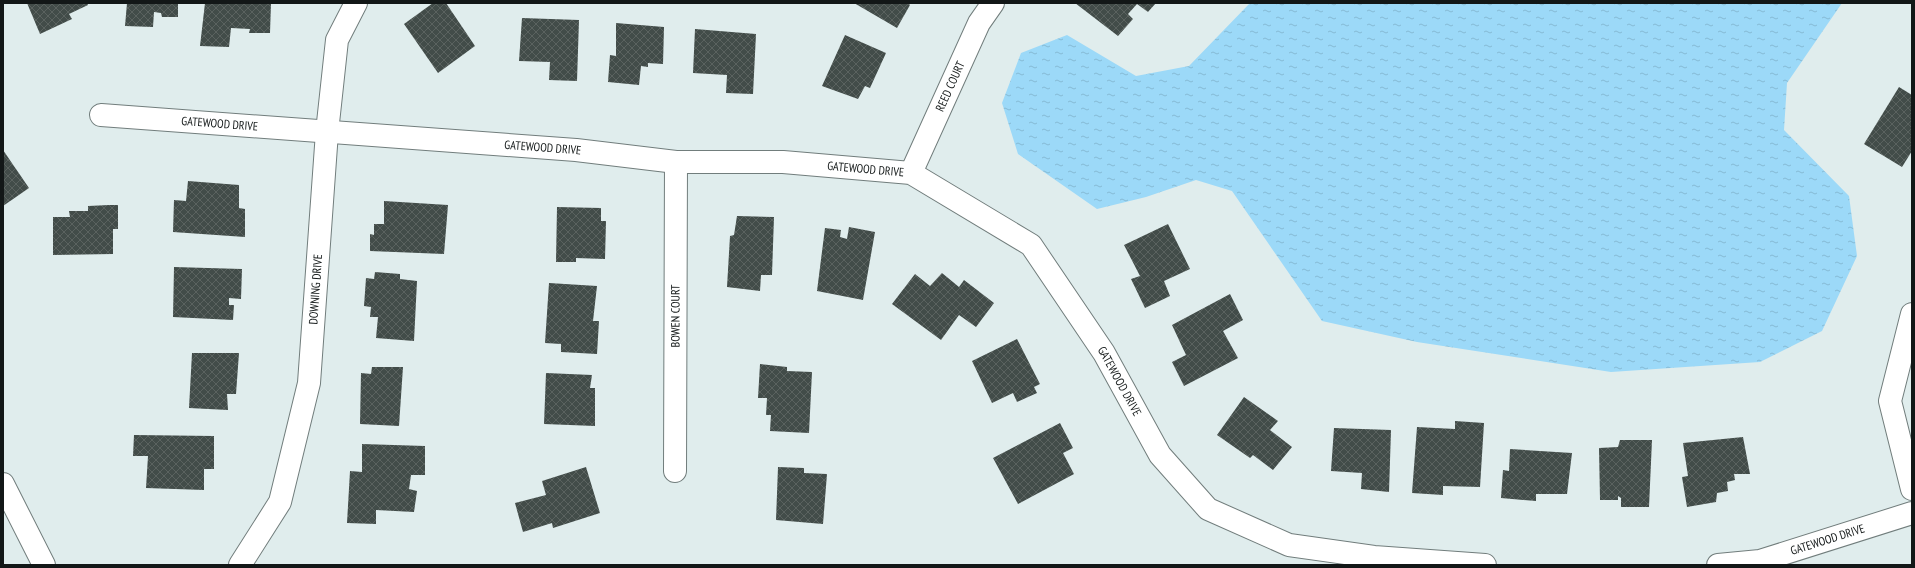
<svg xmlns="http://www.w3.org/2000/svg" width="1915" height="568" font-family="'PT Sans Narrow',sans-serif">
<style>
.water{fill:url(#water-ripples)}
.building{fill:url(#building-cross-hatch)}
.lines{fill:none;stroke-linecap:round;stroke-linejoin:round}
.minor-casing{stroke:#717d7c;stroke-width:24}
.minor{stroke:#fff;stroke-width:22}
.labels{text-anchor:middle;stroke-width:4;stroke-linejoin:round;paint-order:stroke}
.street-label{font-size:12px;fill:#121717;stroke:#eefbfa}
</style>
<defs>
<pattern id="water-ripples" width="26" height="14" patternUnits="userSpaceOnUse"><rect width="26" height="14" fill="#9cd9f8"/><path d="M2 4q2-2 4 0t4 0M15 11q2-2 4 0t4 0" fill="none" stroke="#85bad4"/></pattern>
<pattern id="building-cross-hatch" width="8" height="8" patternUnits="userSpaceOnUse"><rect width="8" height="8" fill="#424c49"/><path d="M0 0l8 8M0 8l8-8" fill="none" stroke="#5a625f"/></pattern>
</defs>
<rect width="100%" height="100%" fill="#e0eded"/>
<path class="water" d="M1250,3h592l-55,80 -3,47 65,66 8,60 -35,75 -62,31 -149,10 -194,-30 -95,-21 -90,-130 -36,-11 -50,17 -49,12 -79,-55 -16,-51 19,-50 46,-18 69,41 53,-10z"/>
<g class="building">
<path d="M27,3h60l1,2 -19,9 3,5 -32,15z"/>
<path d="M127,3h51v14h-16l-1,-4 -7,-1 -1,15 -28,-1z"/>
<path d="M205,3h66l-1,30h-21l1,-4 -19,-1 -2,19 -29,-1z"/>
<path d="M433,3h13l29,43 -37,27 -34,-49z"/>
<path d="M854,3h54l2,2 -13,23z"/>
<path d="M1075,3h81l-8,9 -11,-8 -9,10 5,5 -15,17z"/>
<path d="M522,18l57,2 -2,61 -28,-1 1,-18 -31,-1z"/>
<path d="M616,23l48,4 -1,37 -15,-1v4l-7,-1 -2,19 -31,-3 2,-27 6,1z"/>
<path d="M695,29l61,5 -3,60 -27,-1 1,-18 -34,-2z"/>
<path d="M845,35l41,18 -16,35 -5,-2 -7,13 -36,-13z"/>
<path d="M1899,87l13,8v56l-10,16 -38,-23z"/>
<path d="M3,150l26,38 -26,18z"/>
<path d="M188,181l51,4v23l6,1v28l-72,-5 1,-32 12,1z"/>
<path d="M384,201l64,4 -4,49 -74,-3v-17l4,1v-11h10z"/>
<path d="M109,205h9v24h-5v25l-60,1v-38h17l-1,-6h19v-5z"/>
<path d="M557,207l44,1v13h5l-1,38 -29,-1v4h-20z"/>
<path d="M737,216l37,1 -2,58h-11l-1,16 -33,-4 3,-51 4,-1z"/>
<path d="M1168,224l22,45 -26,12 6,15 -25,12 -14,-29 9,-3 -16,-31z"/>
<path d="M849,227l26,5 -12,68 -46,-9 8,-63 16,2 -1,7 7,2z"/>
<path d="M174,267l68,2 -1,30 -12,-1v7h5l-1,15 -60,-3z"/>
<path d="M375,272l25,2v5l17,2 -3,60 -38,-3 2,-21h-8l1,-10 -7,-1 2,-28 8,1z"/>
<path d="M942,273l17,14 5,-7 30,23 -18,24 -17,-12 -18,25 -49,-36 23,-30 15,12z"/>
<path d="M549,283l48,3 -4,35h6l-2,33 -36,-2v-8l-16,-1z"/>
<path d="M1230,294l13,26 -20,11 15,27 -54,28 -12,-24 14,-7 -14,-30z"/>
<path d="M1017,339l23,45 -6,3 3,6 -20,9 -4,-9 -21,10 -20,-42z"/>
<path d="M192,353h47l-3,41h-9l1,16 -39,-2z"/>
<path d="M760,364l27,3v4l25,1 -3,61 -39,-2 1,-16h-5l1,-17h-9z"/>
<path d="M372,367h31l-4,59 -39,-2 1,-51 10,1z"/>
<path d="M546,373l46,2 -2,13h5v38l-51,-2z"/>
<path d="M1244,397l34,24 -8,9 22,17 -19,23 -20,-15 -3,3 -33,-23z"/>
<path d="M1455,421l29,2 -4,64 -37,-1v9l-31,-2 5,-66 38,2z"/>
<path d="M1060,423l13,25 -10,5 11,21 -56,30 -25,-46z"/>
<path d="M1334,428l57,2 -2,62 -28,-3 1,-16 -31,-2z"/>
<path d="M134,435l80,1v33h-10v21l-58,-2 2,-32h-15z"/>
<path d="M1743,437l7,37h-16l1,6 -8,2 1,9 -11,2 -1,9 -29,5 -5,-30 6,-1 -5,-33z"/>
<path d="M1620,440h32l-3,67h-28v-9l-3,-2v4h-18l-1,-52 19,-1z"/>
<path d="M362,444l63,2v29h-14l-2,14 8,2 -3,21 -38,-2v14l-29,-1 3,-52 12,1z"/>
<path d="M1510,449l62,4 -5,41h-31v7l-35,-3 2,-28 6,1z"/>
<path d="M586,467l14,46 -47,15 -1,-5 -29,9 -8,-29 31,-8 -4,-14z"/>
<path d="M778,467l26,1v5l23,1 -4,50 -47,-4z"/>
</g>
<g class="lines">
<g class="minor-casing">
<g id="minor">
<path id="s1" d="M101,115l475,35 100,12h107l128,11 120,72 73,108 56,102 48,54 81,36 85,12 111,8"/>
<path id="s2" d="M911,173l68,-150 14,-20"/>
<path d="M1912,314l-22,87 22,88"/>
<path id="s3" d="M675,471l1,-309"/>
<path d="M3,484l41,81"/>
<path id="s4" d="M240,565l40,-63 29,-119 18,-251 10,-92 19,-37"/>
<path id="s5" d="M1718,565l42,-4 152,-48"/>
</g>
</g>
<use href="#minor" class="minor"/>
</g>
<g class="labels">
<g class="street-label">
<text dy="4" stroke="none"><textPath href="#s2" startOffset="95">REED COURT</textPath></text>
<text dy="4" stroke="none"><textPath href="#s1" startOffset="119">GATEWOOD DRIVE</textPath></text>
<text dy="4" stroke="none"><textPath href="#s1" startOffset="443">GATEWOOD DRIVE</textPath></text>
<text dy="4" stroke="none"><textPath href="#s1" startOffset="767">GATEWOOD DRIVE</textPath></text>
<text dy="4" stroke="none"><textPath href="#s4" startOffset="291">DOWNING DRIVE</textPath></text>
<text dy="4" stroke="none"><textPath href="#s3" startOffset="155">BOWEN COURT</textPath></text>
<text dy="4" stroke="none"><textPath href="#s1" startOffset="1115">GATEWOOD DRIVE</textPath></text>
<text dy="4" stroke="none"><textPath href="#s5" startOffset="113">GATEWOOD DRIVE</textPath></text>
</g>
</g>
<rect width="1915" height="568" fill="none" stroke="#121717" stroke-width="8"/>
</svg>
